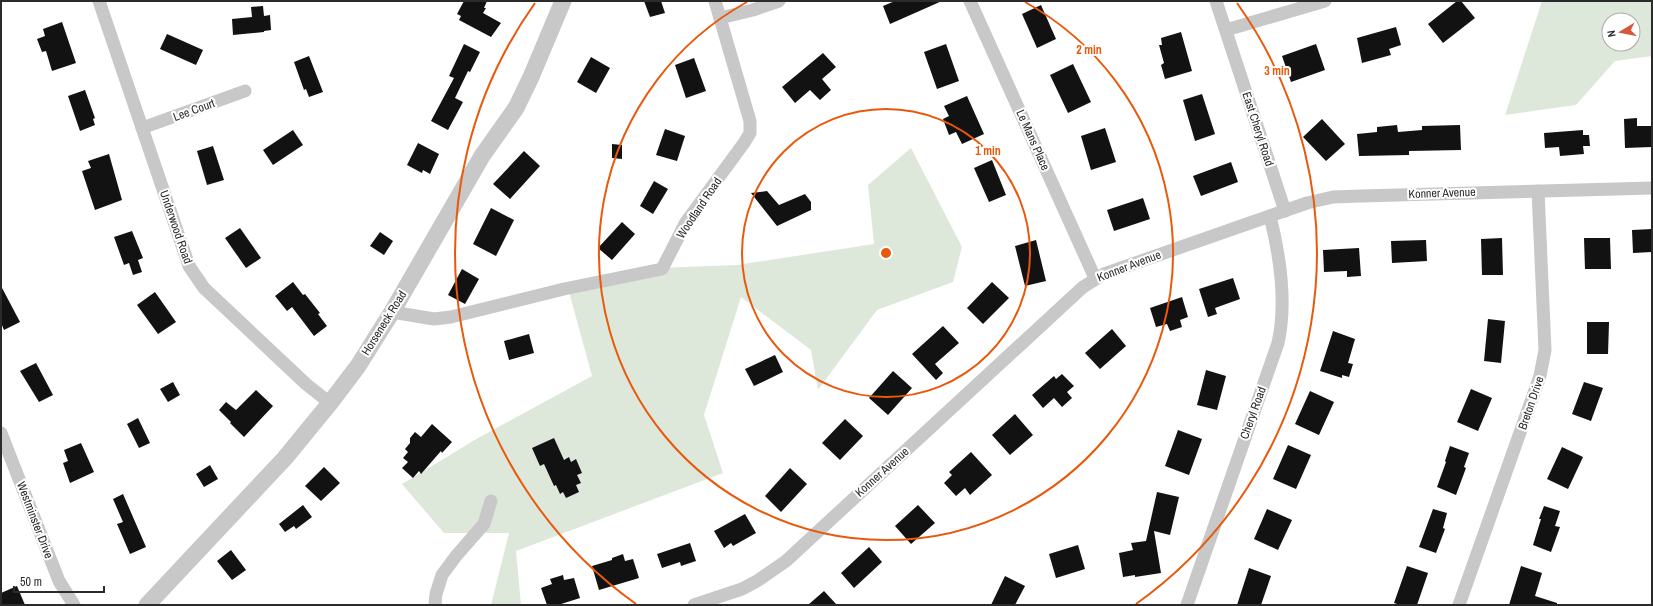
<svg xmlns="http://www.w3.org/2000/svg" width="1653" height="606" font-family="'Archivo Narrow',sans-serif">
<style>
.green{fill:#dee8da;fill-rule:evenodd}
.building{fill:#121212}
.lines{fill:none;stroke-linecap:round;stroke-linejoin:round}
.minor{stroke:#c8c8c8;stroke-width:13}
.tertiary{stroke:#c8c8c8;stroke-width:17}
.ring{fill:none;stroke:#e8590c;stroke-width:2}
.labels{text-anchor:middle;stroke-width:4;stroke-linejoin:round;paint-order:stroke}
.street-label{font-size:12px;fill:#2b2b2b;stroke:#fff}
.centre{fill:#e8590c;stroke:#fff;stroke-width:2}
.ring-label{font-size:12px;text-anchor:middle;font-weight:bold;fill:#e8590c;stroke:#fff;stroke-width:4;stroke-linejoin:round;paint-order:stroke}
</style>
<rect width="100%" height="100%" fill="#fff"/>
<g class="green">
<path d="M1542,1h110v55l-37,5 -39,44 -71,10zM1609,20h24v24h-24z"/>
<path d="M911,148l51,99 -9,35 -76,28 -59,80 -7,-40 -70,-53 -37,118 19,58 -207,78 5,54h-30l18,-72h-65l-42,-49 76,-46 114,-62 -23,-84 88,-24 80,-3 137,-21 -6,-59z"/>
</g>
<g class="building">
<path d="M464,1h23l-3,7h2l-3,5 18,10 -10,14 -32,-17 2,-4 -4,-2z"/>
<path d="M644,1h17l4,12 -15,4z"/>
<path d="M895,1h47l-52,23 -7,-18z"/>
<path d="M1457,1h4l14,17 -32,25 -15,-19z"/>
<path d="M1041,5l15,34 -19,9 -15,-34z"/>
<path d="M263,6l1,10 6,-1 1,15 -7,1v1l-31,3 -1,-16 20,-2 -1,-10z"/>
<path d="M62,22l14,41 -24,8 -6,-20 -4,1 -5,-13 8,-3 -2,-7z"/>
<path d="M1396,27l5,18 -12,4 2,6 -29,8 -5,-25z"/>
<path d="M1181,32l11,39 -27,8 -4,-14 3,-2 -5,-18h3l-1,-7z"/>
<path d="M167,34l36,16 -7,15 -36,-16z"/>
<path d="M464,44l16,8 -10,20 -2,-1 -13,27 8,4 -15,28 -17,-9 23,-43 -5,-2z"/>
<path d="M946,44l13,37 -22,8 -13,-37z"/>
<path d="M1316,44l9,26 -34,12 -9,-26z"/>
<path d="M823,53l13,14 -14,12 9,11 -11,10 -10,-10 -15,13 -13,-16z"/>
<path d="M309,56l14,36 -14,5 -3,-8 -2,1 -10,-28z"/>
<path d="M591,57l19,11 -14,25 -19,-11z"/>
<path d="M694,58l12,33 -20,7 -11,-33z"/>
<path d="M1073,64l18,38 -23,11 -18,-38z"/>
<path d="M85,90l10,28 -2,1 2,6 -15,6 -12,-35z"/>
<path d="M1202,94l13,40 -20,7 -12,-41z"/>
<path d="M967,96l17,38 -22,10 -6,-12 -7,3 -6,-16 6,-3 -5,-10z"/>
<path d="M1637,118v8h15v21l-27,1 -1,-29z"/>
<path d="M1322,119l23,25 -19,17 -23,-24z"/>
<path d="M1397,125l1,7 24,-2v-4l38,-1 1,25 -52,1v4l-50,1 -2,-22 20,-2v-5z"/>
<path d="M1105,128l11,34 -25,8 -10,-34z"/>
<path d="M665,129l20,7 -8,25 -21,-6z"/>
<path d="M293,130l10,15 -30,20 -10,-15z"/>
<path d="M1583,130v5h6l1,11h-7l1,8 -24,2 -1,-9 -14,1 -1,-15z"/>
<path d="M418,143l21,11 -9,20 -7,-4 -1,3 -15,-8z"/>
<path d="M612,144l10,1v14l-10,-1z"/>
<path d="M213,146l11,34 -17,5 -10,-34z"/>
<path d="M524,151l16,15 -30,33 -17,-15z"/>
<path d="M109,154l13,46 -27,10 -13,-39 9,-3 -3,-7z"/>
<path d="M992,160l14,35 -17,7 -15,-34z"/>
<path d="M1231,162l7,20 -37,14 -8,-20z"/>
<path d="M654,181l14,8 -15,25 -13,-8z"/>
<path d="M767,191l12,14 26,-11 6,8v8l-34,16 -26,-33z"/>
<path d="M1143,198l7,21 -36,12 -7,-21z"/>
<path d="M491,208l23,12 -18,36 -23,-12z"/>
<path d="M622,222l13,12 -23,26 -14,-12z"/>
<path d="M240,228l21,30 -15,10 -21,-30z"/>
<path d="M1652,229v23l-19,1 -1,-23z"/>
<path d="M132,231l11,27 -5,2 4,12 -9,3 -4,-12 -5,2 -10,-28z"/>
<path d="M380,232l13,9 -9,14 -14,-9z"/>
<path d="M1502,238l1,37h-21l-1,-36z"/>
<path d="M1584,238h26l1,31h-26z"/>
<path d="M1036,240l10,41 -21,5 -10,-40z"/>
<path d="M1426,240l1,21 -35,2 -1,-22z"/>
<path d="M1359,248l2,28 -14,1v-6l-23,1 -1,-22z"/>
<path d="M462,269l17,10 -14,25 -17,-9z"/>
<path d="M1233,278l7,21 -25,9 2,6 -9,3 -9,-28z"/>
<path d="M293,282l10,13 2,-1 15,19 -2,1 9,12 -13,10 -22,-29 -5,4 -12,-15z"/>
<path d="M992,282l17,16 -26,26 -16,-16z"/>
<path d="M1,286l19,36 -16,8 -3,-7z"/>
<path d="M155,292l21,30 -18,12 -21,-29z"/>
<path d="M1182,297l6,20 -8,3 2,7 -12,4 -3,-7 -11,3 -6,-19z"/>
<path d="M1488,319l17,2 -4,42 -17,-2z"/>
<path d="M1587,322h22l-1,32h-21z"/>
<path d="M943,326l16,17 -24,21 8,9 -7,7 -24,-26z"/>
<path d="M1112,329l14,17 -26,23 -15,-16z"/>
<path d="M1333,331l22,8 -7,24 5,1 -4,13 -7,-2v3l-22,-7z"/>
<path d="M529,334l5,19 -25,7 -5,-19z"/>
<path d="M775,355l8,17 -29,14 -9,-17z"/>
<path d="M36,363l17,32 -14,7 -19,-31z"/>
<path d="M1206,370l20,6 -9,34 -20,-5z"/>
<path d="M893,371l19,17 -24,27 -19,-17z"/>
<path d="M1062,374l12,12 -7,6 5,6 -10,9 -8,-9 -11,10 -11,-13 22,-19 2,3z"/>
<path d="M173,382l7,13 -12,7 -8,-13z"/>
<path d="M1584,382l19,6 -12,33 -19,-7z"/>
<path d="M1471,389l21,9 -14,33 -21,-9z"/>
<path d="M256,390l17,16 -29,31 -14,-14 1,-1 -12,-12 7,-8 10,8z"/>
<path d="M1310,391l24,11 -15,33 -24,-11z"/>
<path d="M1015,414l18,21 -23,20 -18,-20z"/>
<path d="M138,418l12,25 -11,5 -12,-24z"/>
<path d="M845,419l18,17 -23,24 -18,-17z"/>
<path d="M432,424l20,18 -10,11 -1,-2 -20,23 -2,-3 -6,7 -11,-10 6,-6 -5,-4 5,-6 -3,-3 5,-6v-5l5,-6 6,5z"/>
<path d="M1178,430l24,9 -13,36 -24,-9z"/>
<path d="M554,438l10,22 5,-3 2,5 5,-3 6,14 -5,2 4,8 -5,2 3,7 -13,6 -3,-6 -3,2 -4,-9 -2,1 -10,-22 -4,2 -8,-18z"/>
<path d="M81,443l13,29 -24,11 -7,-20 5,-2 -4,-11z"/>
<path d="M1288,445l23,10 -15,34 -23,-10z"/>
<path d="M1450,446l19,7 -5,14 2,1 -10,27 -19,-8 9,-25 -1,-1z"/>
<path d="M1562,447l21,10 -15,32 -21,-10z"/>
<path d="M971,452l21,23 -22,20 -5,-7 -9,8 -12,-13 8,-8 -3,-3z"/>
<path d="M210,465l8,14 -14,8 -8,-13z"/>
<path d="M324,467l16,16 -19,18 -16,-15z"/>
<path d="M790,468l17,16 -26,28 -16,-16z"/>
<path d="M1157,492l22,5 -9,38 -16,-4 7,42 -26,4v-2l-12,2 -4,-24 14,-3 -2,-7 15,-2z"/>
<path d="M123,494l23,53 -16,7 -13,-30 6,-2 -10,-23z"/>
<path d="M303,505l9,12 -16,12 -2,-3 -9,6 -6,-8z"/>
<path d="M918,505l17,18 -24,21 -16,-18z"/>
<path d="M1544,506l16,5 -5,15 5,1 -9,25 -18,-7 8,-26h-2z"/>
<path d="M1267,509l25,11 -14,30 -24,-11z"/>
<path d="M1433,509l14,4 -4,15 2,1 -9,24 -17,-6z"/>
<path d="M745,514l11,19 -23,13 -2,-3 -7,5 -10,-17z"/>
<path d="M690,543l6,18 -15,5 -1,-4 -18,6 -5,-14z"/>
<path d="M1078,545l7,24 -29,9 -7,-24z"/>
<path d="M869,547l13,15 -28,26 -13,-15z"/>
<path d="M231,550l15,20 -14,10 -15,-19z"/>
<path d="M623,554l2,7 8,-2 6,19 -40,12 -7,-24 20,-6v-2z"/>
<path d="M1407,566l21,7 -11,32h-17l-6,-2z"/>
<path d="M1521,566l21,7 -7,23 22,7v2h-48z"/>
<path d="M1249,568l22,8 -10,29h-24z"/>
<path d="M563,575l1,5 10,-2 6,20 -22,7h-11l-6,-17 11,-4 -2,-5z"/>
<path d="M1005,576l20,10 -10,19h-24z"/>
<path d="M17,586l8,19h-24v-12z"/>
<path d="M824,591l13,14h-29z"/>
</g>
<g class="lines">
<g class="minor">
<path d="M99,1l90,265 15,22 102,96 24,19"/>
<path d="M970,1l125,277"/>
<path d="M1216,1l69,210"/>
<path d="M720,18l33,-8 26,-9"/>
<path d="M1226,30l99,-29"/>
<path d="M142,128l103,-37"/>
<path d="M392,312l42,7 17,-2 113,-28 98,-20 24,-47 58,-79 6,-10v-12l-35,-120"/>
<path d="M1,433l58,148 15,24"/>
<path d="M435,605l1,-11 6,-19 14,-19 28,-32 7,-23"/>
<path d="M694,605l48,-16 15,-8 29,-20 297,-274 21,-13 203,-71 26,-6 28,-1 291,-8"/>
<path d="M1187,605l91,-262c9,-40 2,-87 -8,-127"/>
<path d="M1459,605l81,-229 5,-26 -7,-159"/>
</g>
<path class="tertiary" d="M147,605l138,-147 45,-55 28,-37 34,-54 90,-156 34,-48 15,-31 32,-76"/>
</g>
<g class="ring">
<circle cx="886" cy="253" r="144"/>
<path d="M1025 2A287 287 0 1 1 747 2"/>
<path d="M636 604A431 431 0 0 1 535 3M1237 3A431 431 0 0 1 1136 604"/>
</g>
<g class="labels">
<g class="street-label">
<text transform="translate(194 110) rotate(-20)" y="4">Lee Court</text>
<text transform="translate(1258 129) rotate(72)" y="4">East Cheryl Road</text>
<text transform="translate(1033 140) rotate(66)" y="4">Le Mans Place</text>
<text transform="translate(1442 193) rotate(-2)" y="4">Konner Avenue</text>
<text transform="translate(699 208) rotate(-56)" y="4">Woodland Road</text>
<text transform="translate(176 227) rotate(71)" y="4">Underwood Road</text>
<text transform="translate(1129 266) rotate(-21)" y="4">Konner Avenue</text>
<text transform="translate(384 323) rotate(-58)" y="4">Horseneck Road</text>
<text transform="translate(1531 403) rotate(-71)" y="4">Breton Drive</text>
<text transform="translate(1253 413) rotate(-70)" y="4">Cheryl Road</text>
<text transform="translate(882 472) rotate(-42)" y="4">Konner Avenue</text>
<text transform="translate(35 520) rotate(69)" y="4">Westminster Drive</text>
</g>
</g>
<circle cx="886" cy="253" r="6" class="centre"/>
<g class="ring-label">
<text x="1089" y="54">2 min</text>
<text x="1277" y="75">3 min</text>
<text x="988" y="155">1 min</text>
</g>
<rect width="1653" height="606" fill="none" stroke="#2b2b2b" stroke-width="4"/>
<g transform="translate(1621 32) rotate(260)"><circle r="19" fill="#ffffff" stroke="#aaaaaa"/>
<path d="M0-3L7 15L0 10L-7 15Z" fill="#d6573a"/>
<text y="-6" font-size="11" font-weight="bold" text-anchor="middle" fill="#2b2b2b">N</text>
</g>
<path d="M14 586v6h90v-6" fill="none" stroke="#2b2b2b" stroke-width="2"/>
<text x="20" y="586" font-size="12" fill="#2b2b2b" stroke="#ffffff" stroke-width="3" paint-order="stroke">50 m</text>
</svg>
